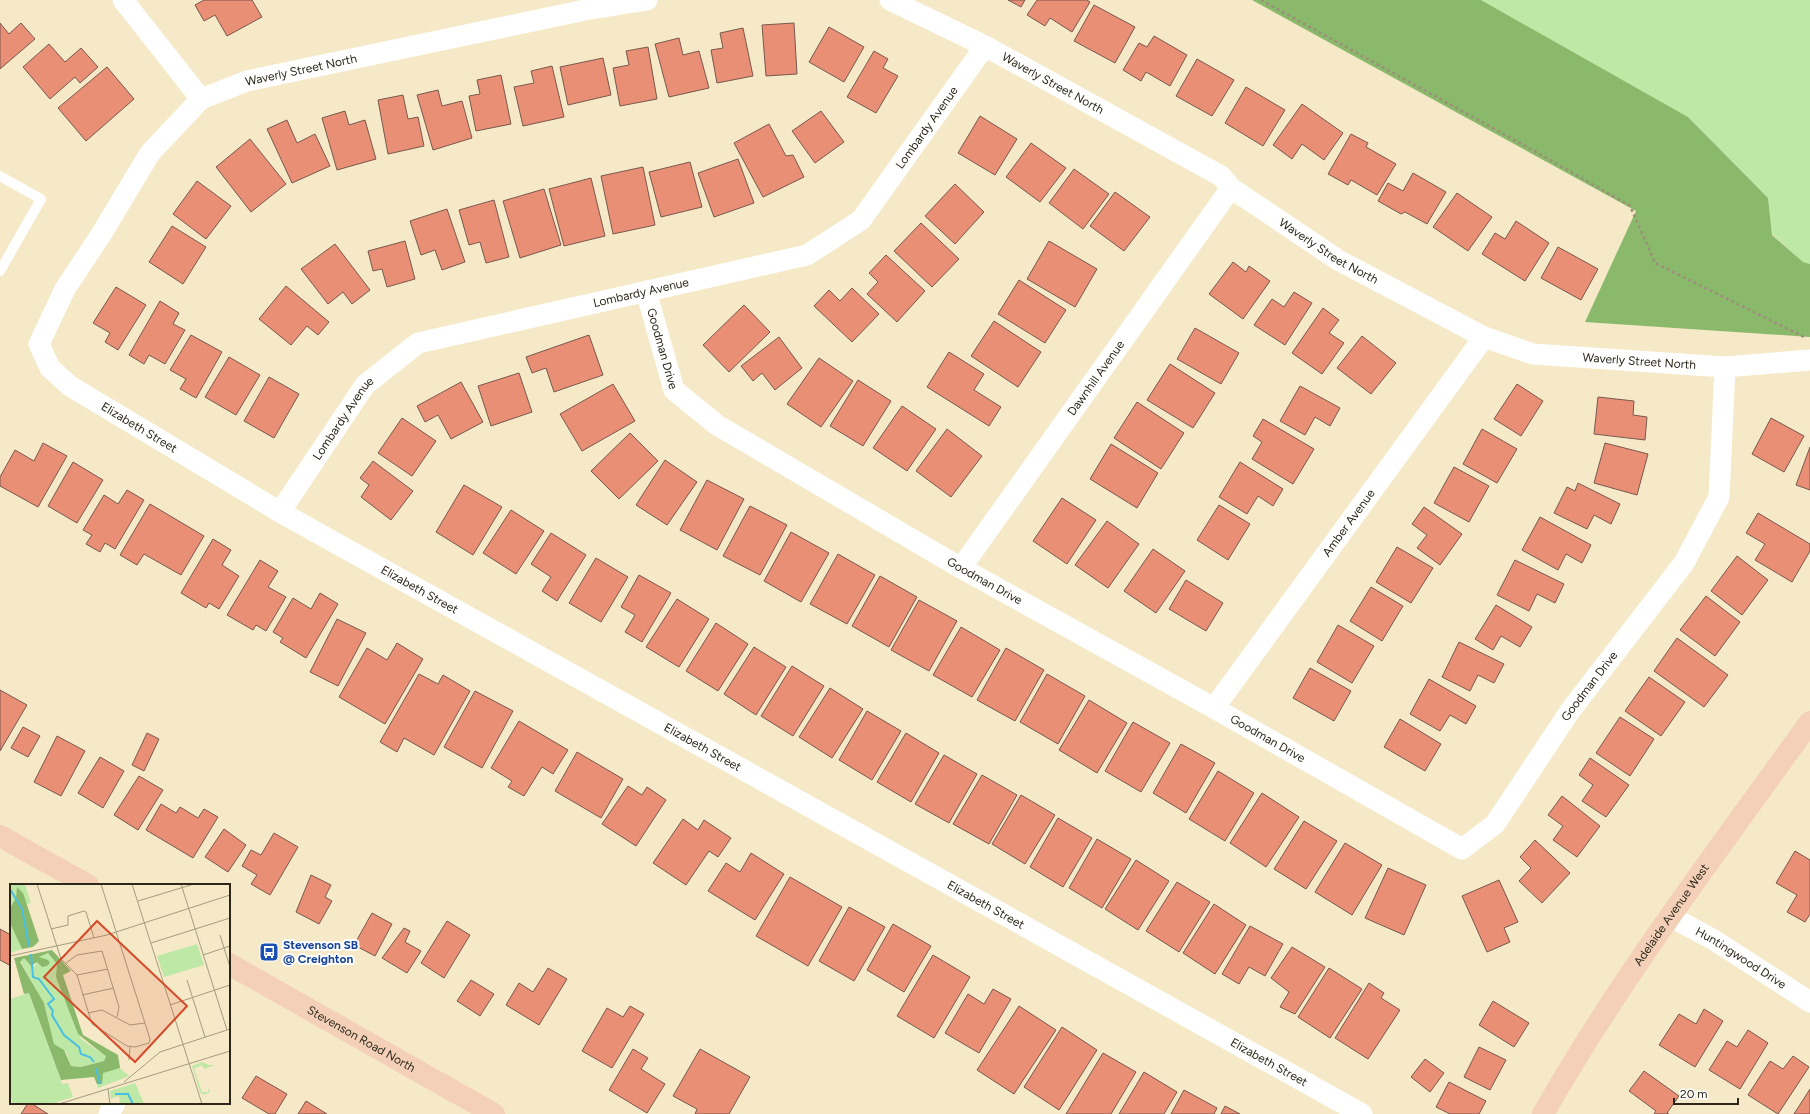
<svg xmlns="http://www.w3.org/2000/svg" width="1810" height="1114" font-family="Figtree,sans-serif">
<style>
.green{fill:#bee8a6}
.forest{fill:#8ab96c}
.building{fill:#e98f75;stroke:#79584e}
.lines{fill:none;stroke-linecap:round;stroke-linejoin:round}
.path{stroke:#9a9078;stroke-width:2.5;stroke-dasharray:3 3;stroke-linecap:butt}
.lane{stroke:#fff;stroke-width:10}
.street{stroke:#fff;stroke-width:21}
.secondary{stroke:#f4d0b9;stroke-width:22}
.labels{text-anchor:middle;stroke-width:4;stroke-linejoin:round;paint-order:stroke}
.street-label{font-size:12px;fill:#2c271a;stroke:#fff}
.transit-label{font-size:12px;font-weight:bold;fill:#164399;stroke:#fff;text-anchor:start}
.inset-river{fill:none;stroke:#49bfe4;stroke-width:2}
.inset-road{fill:none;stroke:#a59b82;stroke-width:1}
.view{fill:#d54a2a;fill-opacity:0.15;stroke:#d54a2a;stroke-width:2}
.inset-edge{fill:none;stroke:#2c271a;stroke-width:2}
</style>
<rect width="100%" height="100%" fill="#f6e9c7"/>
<path class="green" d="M1481,0h329v264l-7,-2 -31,-28 -4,-36 -80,-81z"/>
<path class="forest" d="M1252,0h229l207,117 80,81 4,37 31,27 7,2v73l-225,-15 51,-111z"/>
<g class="building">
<path d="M204,0h48l10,17 -35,19 -12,-21 -11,6 -9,-16z"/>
<path d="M1008,0h17l-4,7z"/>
<path d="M1037,0h50l3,2 -18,30 -22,-14 -5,8 -18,-11z"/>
<path d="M1094,5l41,22 -20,36 -41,-22z"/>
<path d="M0,23l9,11 12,-11 14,16 -35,30z"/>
<path d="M794,23l3,51 -31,2 -4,-51z"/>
<path d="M829,27l35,20 -20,35 -35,-20z"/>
<path d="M743,28l10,48 -36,7 -6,-33 12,-2 -3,-15z"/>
<path d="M1154,36l33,19 -17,31 -24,-14 -5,9 -18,-11 16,-27 8,4z"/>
<path d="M679,38l4,17 16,-4 10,37 -40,9 -14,-53z"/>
<path d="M49,44l16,18 16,-14 17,19 -18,16 -5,-6 -25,22 -27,-32z"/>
<path d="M648,47l9,52 -37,7 -7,-38 16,-3 -3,-14z"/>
<path d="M874,51l14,8 -5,9 15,8 -22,37 -29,-16z"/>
<path d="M603,58l8,37 -43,10 -8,-38z"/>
<path d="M1197,59l37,21 -22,36 -36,-20z"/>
<path d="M552,66l12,51 -41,9 -9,-39 20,-4 -3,-12z"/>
<path d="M107,67l27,32 -48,42 -28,-33z"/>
<path d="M501,75l10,49 -35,7 -7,-35 11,-2 -3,-14z"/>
<path d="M1246,87l39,23 -22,36 -38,-23z"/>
<path d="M438,90l4,16 20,-5 10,37 -39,12 -16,-55z"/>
<path d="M403,95l5,24 10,-2 6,29 -36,8 -10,-54z"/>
<path d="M1302,104l41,29 -19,27 -22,-16 -10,15 -19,-14z"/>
<path d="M345,111l4,14 16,-5 11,39 -39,11 -15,-52z"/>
<path d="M821,111l23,31 -29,21 -23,-32z"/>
<path d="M980,116l37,23 -22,36 -37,-22z"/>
<path d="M287,120l10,23 18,-9 15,32 -38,17 -25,-54z"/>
<path d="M769,124l17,32 7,-1 11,22 -41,20 -29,-54z"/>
<path d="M1351,134l17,9 -2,4 30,17 -19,31 -26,-15 -3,5 -20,-11z"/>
<path d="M250,139l36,45 -35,28 -35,-45z"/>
<path d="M1031,143l35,25 -26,34 -34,-25z"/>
<path d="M738,159l16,44 -40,14 -16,-44z"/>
<path d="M690,162l12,45 -41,10 -12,-45z"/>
<path d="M643,167l12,58 -42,9 -12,-58z"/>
<path d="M1074,169l35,25 -26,35 -34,-26z"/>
<path d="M1413,173l33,19 -19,32 -22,-12 -4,2 -23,-13 10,-18 15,8z"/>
<path d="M591,178l14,58 -41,10 -15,-57z"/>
<path d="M197,181l34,25 -25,33 -33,-25z"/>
<path d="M955,184l29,28 -29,32 -30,-28z"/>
<path d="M544,189l17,56 -41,13 -17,-57z"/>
<path d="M1115,192l35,25 -26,34 -34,-25z"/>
<path d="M1457,193l35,24 -24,34 -35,-24z"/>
<path d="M494,200l15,57 -23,6 -6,-21 -11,3 -10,-35z"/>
<path d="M447,209l18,53 -23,8 -7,-20 -14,5 -11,-34z"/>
<path d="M1516,221l33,22 -24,38 -43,-27 13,-21 10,6z"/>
<path d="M921,223l38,36 -27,28 -38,-36z"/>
<path d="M172,226l34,21 -23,37 -34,-22z"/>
<path d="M405,241l10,38 -28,8 -5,-18 -9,2 -5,-20z"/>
<path d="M1049,241l48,28 -22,38 -48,-28z"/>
<path d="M335,244l35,46 -18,14 -9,-12 -15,12 -27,-35z"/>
<path d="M1558,247l40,22 -17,31 -40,-22z"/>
<path d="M886,255l39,36 -28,31 -30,-28 11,-12 -9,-9z"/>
<path d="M1233,262l13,10 3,-6 21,15 -27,38 -34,-25z"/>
<path d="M1019,280l47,30 -21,33 -47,-29z"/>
<path d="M286,286l43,36 -11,13 -11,-9 -16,19 -32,-26z"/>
<path d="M116,287l30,18 -28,45 -13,-8 5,-9 -17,-10z"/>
<path d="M852,288l27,26 -27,28 -38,-36 15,-16 11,11z"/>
<path d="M1294,292l18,11 -27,42 -31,-20 18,-26 12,8z"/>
<path d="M160,301l19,12 -6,11 12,6 -20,34 -16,-9 -5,9 -15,-9z"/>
<path d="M744,305l26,27 -41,40 -26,-27z"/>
<path d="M1323,308l16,12 -10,13 15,10 -22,31 -30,-21z"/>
<path d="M994,321l47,31 -23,35 -47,-31z"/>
<path d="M1195,328l44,25 -18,31 -44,-25z"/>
<path d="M191,335l31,17 -26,46 -16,-9 6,-10 -16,-9z"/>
<path d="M589,335l14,40 -49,17 -8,-24 -14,5 -6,-16z"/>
<path d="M1362,336l34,27 -25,31 -34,-26z"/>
<path d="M779,337l23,31 -27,22 -13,-17 -9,8 -12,-15z"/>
<path d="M949,352l35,22 -10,16 27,17 -12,19 -62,-39z"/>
<path d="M229,357l31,18 -24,40 -31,-18z"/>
<path d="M819,358l34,23 -32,46 -34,-23z"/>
<path d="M1170,364l45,29 -22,35 -46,-28z"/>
<path d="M519,373l13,39 -41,14 -13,-40z"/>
<path d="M269,377l30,17 -25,44 -30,-17z"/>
<path d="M858,380l33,21 -28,45 -33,-20z"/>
<path d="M461,382l22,40 -32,17 -13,-24 -13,7 -8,-16z"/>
<path d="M613,384l22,37 -53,30 -22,-37z"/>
<path d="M1517,384l26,17 -22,35 -27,-17z"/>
<path d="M1300,386l40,22 -10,18 -15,-9 -10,18 -25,-14z"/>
<path d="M1598,397l36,4 -1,14 14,2 -2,23 -51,-6z"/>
<path d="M1137,402l47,31 -23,36 -47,-31z"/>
<path d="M902,406l34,23 -29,42 -34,-23z"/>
<path d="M402,418l34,23 -24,35 -34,-23z"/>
<path d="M1771,418l33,18 -20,36 -32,-18z"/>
<path d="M1263,419l51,30 -21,35 -41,-25 10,-17 -9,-6z"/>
<path d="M947,429l35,27 -31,41 -35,-26z"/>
<path d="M1482,429l35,20 -20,34 -34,-19z"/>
<path d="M630,433l28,28 -39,38 -28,-28z"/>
<path d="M43,443l24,13 -29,51 -38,-21v-9l15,-27 19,11z"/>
<path d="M1605,443l43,11 -11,41 -43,-12z"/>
<path d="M1111,444l47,29 -21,35 -47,-29z"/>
<path d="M1810,447v43l-14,-5z"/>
<path d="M665,460l32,22 -30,43 -31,-20z"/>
<path d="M373,461l40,30 -22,29 -30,-23 8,-12 -9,-7z"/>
<path d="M73,462l30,18 -26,43 -29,-17z"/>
<path d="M1240,462l43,27 -10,17 -15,-10 -11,18 -28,-17z"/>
<path d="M1454,467l35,19 -20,36 -35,-19z"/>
<path d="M707,480l37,19 -27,51 -37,-20z"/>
<path d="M1578,483l42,21 -9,20 -17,-9 -7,14 -33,-16 13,-26 8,4z"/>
<path d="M464,485l38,22 -29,48 -37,-23z"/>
<path d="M127,490l17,10 -29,49 -10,-6 -5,9 -14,-8 6,-9 -9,-5 21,-35 14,9z"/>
<path d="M1062,498l34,22 -29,44 -34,-23z"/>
<path d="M150,504l54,32 -23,39 -37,-21 -7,11 -17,-10z"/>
<path d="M1219,505l31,19 -22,36 -31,-20z"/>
<path d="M750,506l37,19 -27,50 -37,-19z"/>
<path d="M1424,507l38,27 -22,31 -23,-17 10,-13 -15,-11z"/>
<path d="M511,510l33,21 -28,43 -33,-21z"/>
<path d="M1758,513l52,31v7l-18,31 -37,-22 10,-16 -19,-11z"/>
<path d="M1540,517l51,28 -9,18 -16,-9 -8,16 -36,-20z"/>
<path d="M1107,521l32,23 -31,44 -33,-23z"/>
<path d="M791,532l38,21 -28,49 -37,-21z"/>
<path d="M551,533l35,22 -29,46 -15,-10 9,-14 -20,-13z"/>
<path d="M213,539l18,11 -9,15 17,11 -20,33 -10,-6 -3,5 -25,-15z"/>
<path d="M1397,547l36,21 -22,35 -35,-21z"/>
<path d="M1153,549l32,22 -29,42 -32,-22z"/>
<path d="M838,554l37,21 -28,49 -37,-20z"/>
<path d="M1737,556l31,24 -26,35 -31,-24z"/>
<path d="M596,558l32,19 -27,45 -32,-19z"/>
<path d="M260,560l18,11 -10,16 18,10 -20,34 -10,-6 -3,5 -26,-15z"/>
<path d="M1515,560l49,24 -9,19 -18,-9 -8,17 -32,-16z"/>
<path d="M639,575l32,18 -29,49 -17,-10 10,-17 -14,-8z"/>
<path d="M880,576l37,21 -28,50 -37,-21z"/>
<path d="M1186,580l37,23 -17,28 -37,-22z"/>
<path d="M1371,587l32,19 -21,35 -32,-20z"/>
<path d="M320,593l18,11 -32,54 -26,-16 3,-4 -10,-6 20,-34 18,11z"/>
<path d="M1706,596l34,26 -25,34 -35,-26z"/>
<path d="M677,599l32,20 -30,48 -33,-20z"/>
<path d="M919,600l38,21 -28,50 -38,-21z"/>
<path d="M1496,605l36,22 -12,20 -19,-11 -8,14 -18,-11z"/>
<path d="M337,619l29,14 -28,53 -28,-14z"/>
<path d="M716,623l32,21 -30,47 -32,-20z"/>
<path d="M1338,625l36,21 -22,37 -35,-21z"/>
<path d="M961,627l39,23 -28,47 -39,-22z"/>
<path d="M1677,638l51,37 -24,32 -50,-36z"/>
<path d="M1459,642l45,22 -10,19 -16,-8 -8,16 -28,-14z"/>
<path d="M397,643l26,16 -38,65 -46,-27 28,-49 20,12z"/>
<path d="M754,647l32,20 -30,48 -32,-21z"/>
<path d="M1006,648l38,22 -29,51 -38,-21z"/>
<path d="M792,666l32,20 -31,50 -32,-20z"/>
<path d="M1310,668l41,23 -17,30 -41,-23z"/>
<path d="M419,674l19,10 5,-9 27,16 -36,64 -30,-17 -7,14 -17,-10z"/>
<path d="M1047,674l38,22 -27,48 -38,-22z"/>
<path d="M1649,677l36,25 -24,34 -36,-25z"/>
<path d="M1429,679l47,27 -10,18 -16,-9 -10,16 -30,-17z"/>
<path d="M830,688l33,21 -31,49 -33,-21z"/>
<path d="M0,690l27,15 -27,46z"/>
<path d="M475,691l38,20 -31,57 -38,-21z"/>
<path d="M1089,700l38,23 -30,50 -38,-23z"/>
<path d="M867,711l34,20 -29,49 -33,-20z"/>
<path d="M1620,717l34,22 -24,37 -34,-23z"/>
<path d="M1400,719l41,25 -16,27 -41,-24z"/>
<path d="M519,721l49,29 -15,24 -11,-7 -18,29 -16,-9 4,-6 -21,-13z"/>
<path d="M1133,722l37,21 -29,49 -36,-21z"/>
<path d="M23,727l17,9 -12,21 -17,-9z"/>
<path d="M147,733l12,6 -15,32 -12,-6z"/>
<path d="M906,733l33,20 -28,49 -34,-20z"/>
<path d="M57,736l28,15 -24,45 -27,-14z"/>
<path d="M1181,744l34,19 -29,50 -33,-20z"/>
<path d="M577,752l46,27 -22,39 -46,-27z"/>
<path d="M944,755l33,19 -28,49 -34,-19z"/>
<path d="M100,757l24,14 -21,37 -25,-15z"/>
<path d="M1590,758l39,27 -23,32 -24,-16 11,-16 -14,-10z"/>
<path d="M1218,771l36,22 -29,48 -36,-22z"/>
<path d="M982,775l35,20 -28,49 -36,-20z"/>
<path d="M139,776l24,14 -25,40 -24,-15z"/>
<path d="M628,786l14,9 5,-8 19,13 -30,46 -34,-22z"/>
<path d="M1262,793l37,24 -33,50 -36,-24z"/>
<path d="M1021,795l34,20 -30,49 -33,-20z"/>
<path d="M1562,796l38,30 -23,31 -24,-17 10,-14 -15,-11z"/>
<path d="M161,804l15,9 4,-6 18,11 6,-9 14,8 -25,41 -47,-28z"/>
<path d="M1058,818l34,20 -29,49 -33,-20z"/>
<path d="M683,819l15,11 6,-10 27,18 -13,19 -9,-6 -23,34 -33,-22z"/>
<path d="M1304,821l33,20 -31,48 -32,-20z"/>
<path d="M224,829l22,16 -18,27 -23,-15z"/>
<path d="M274,833l24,14 -28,48 -19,-11 6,-9 -15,-9 9,-16 10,5z"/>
<path d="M1097,839l34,20 -29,49 -33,-20z"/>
<path d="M1535,840l35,33 -28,30 -23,-22 12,-13 -11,-11z"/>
<path d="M1345,843l37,22 -30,50 -37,-23z"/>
<path d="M1795,851l15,9v54l-5,8 -18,-10 10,-17 -21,-12z"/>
<path d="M751,853l33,21 -29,46 -47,-29 18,-28 14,9z"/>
<path d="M1136,860l33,21 -31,49 -33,-21z"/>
<path d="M1388,868l38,17 -22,50 -39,-17z"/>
<path d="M311,875l20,10 -6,12 7,4 -13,23 -23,-12z"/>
<path d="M790,877l52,30 -34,59 -52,-30z"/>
<path d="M1499,880l19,42 -14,6 6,14 -23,10 -25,-56z"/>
<path d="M1177,882l33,20 -31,50 -33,-21z"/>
<path d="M1214,904l32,21 -31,49 -32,-21z"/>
<path d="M849,907l36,20 -31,54 -35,-20z"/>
<path d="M372,913l20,11 -17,32 -21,-11z"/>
<path d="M447,921l23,14 -26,43 -23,-15z"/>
<path d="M893,924l38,22 -27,46 -37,-22z"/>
<path d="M1250,926l33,18 -18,32 -16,-9 -10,17 -17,-10z"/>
<path d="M404,928l6,3 -5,11 16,9 -14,22 -25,-15z"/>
<path d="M0,929l11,6v31l-11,-6z"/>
<path d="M1292,947l33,20 -30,47 -15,-7 9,-15 -18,-14z"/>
<path d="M933,955l37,22 -36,61 -37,-22z"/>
<path d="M548,968l19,11 -28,46 -33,-20 13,-22 14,9z"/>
<path d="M1329,968l33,21 -32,49 -32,-21z"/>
<path d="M471,980l23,14 -14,22 -23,-15z"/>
<path d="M1369,983l15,10 -3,5 19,12 -32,49 -33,-21z"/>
<path d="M993,989l18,10 -32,54 -34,-20 23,-39 16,10z"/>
<path d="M1493,1001l36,22 -15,24 -35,-22z"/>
<path d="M630,1006l14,8 -32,54 -30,-17 25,-43 16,9z"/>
<path d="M1019,1006l37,24 -42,64 -37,-24z"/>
<path d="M1704,1009l19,12 -28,46 -36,-22 20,-31 17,10z"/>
<path d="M1062,1027l35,23 -38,60 -35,-23z"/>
<path d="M1748,1030l20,13 -28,46 -31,-19 18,-29 10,6z"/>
<path d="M1479,1047l27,13 -16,30 -26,-13z"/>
<path d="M633,1049l15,9 -7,11 24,15 -18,29 -38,-23z"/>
<path d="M700,1049l50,28 -21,37h-34l2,-5 -24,-13z"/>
<path d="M1103,1053l33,19 -25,42h-45z"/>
<path d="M1793,1056l16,11 -31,47 -30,-19 22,-34 13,8z"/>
<path d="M1425,1059l19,14 -14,19 -19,-15z"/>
<path d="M1644,1071l35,25 -12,17 2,1h-15l2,-3 -27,-20z"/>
<path d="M1144,1072l33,20 -13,22h-45z"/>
<path d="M256,1076l31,18 -12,20h-6l-27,-16z"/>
<path d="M1449,1082l37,19 -7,13h-29l-14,-7z"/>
<path d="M1810,1089v25h-16z"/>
<path d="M1184,1090l33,18 -3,6h-43z"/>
<path d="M306,1101l21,13h-29z"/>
<path d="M28,1103h3l17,11h-27z"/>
<path d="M1225,1106l15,8h-19z"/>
</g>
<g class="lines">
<path class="path" d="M1261,0l284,157 85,49 25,57 151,75"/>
<path class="lane" d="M0,176l41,23 -41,72"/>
<g class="street">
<path d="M123,0l78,99"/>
<path id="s1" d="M647,0l-62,10 -338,71 -46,18 -51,54 -48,80 -37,56 -26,55 11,24 20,18 210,126 1082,602"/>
<path id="s2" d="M890,0l95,46 236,130 10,12 107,72 146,77 49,17 192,13 85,-7"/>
<path id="s3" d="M646,291l28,99 43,35 244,143 253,140 248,141 33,-25 75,-113 114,-148 35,-66 6,-130"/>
<path id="s4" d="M280,512l85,-127 53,-42 389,-88 54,-35 124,-174"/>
<path id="s5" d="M961,568l270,-380"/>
<path id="s6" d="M1214,708l270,-371"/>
<path id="s7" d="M1671,917l43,23 96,62"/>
<path d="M109,1114l6,-11"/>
</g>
<g class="secondary">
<path d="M0,836l88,49"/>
<path id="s8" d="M229,964l265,150"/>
<path id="s9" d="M1543,1114c78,-137 175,-264 267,-392"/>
</g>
</g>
<defs>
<g id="bus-square" transform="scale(1)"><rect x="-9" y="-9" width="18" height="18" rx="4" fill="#1a4fb4" stroke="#fff"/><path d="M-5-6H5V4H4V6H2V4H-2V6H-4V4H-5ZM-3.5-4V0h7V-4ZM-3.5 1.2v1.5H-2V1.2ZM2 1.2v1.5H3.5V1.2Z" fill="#fff"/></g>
</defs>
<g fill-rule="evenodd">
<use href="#bus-square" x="269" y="952"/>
</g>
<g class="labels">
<g class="street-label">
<text transform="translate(301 70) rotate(-12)" y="4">Waverly Street North</text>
<text dy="4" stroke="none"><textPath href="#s2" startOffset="183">Waverly Street North</textPath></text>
<text dy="4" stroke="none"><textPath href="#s4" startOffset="797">Lombardy Avenue</textPath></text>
<text dy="4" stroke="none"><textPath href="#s2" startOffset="507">Waverly Street North</textPath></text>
<text dy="4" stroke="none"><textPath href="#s4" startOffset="449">Lombardy Avenue</textPath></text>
<text dy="4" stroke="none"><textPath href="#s3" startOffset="60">Goodman Drive</textPath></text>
<text dy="4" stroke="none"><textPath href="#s2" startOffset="843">Waverly Street North</textPath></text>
<text dy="4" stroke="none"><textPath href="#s5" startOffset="233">Dawnhill Avenue</textPath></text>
<text dy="4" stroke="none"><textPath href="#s4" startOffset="113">Lombardy Avenue</textPath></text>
<text dy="4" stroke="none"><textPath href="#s1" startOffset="887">Elizabeth Street</textPath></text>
<text dy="4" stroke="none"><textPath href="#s6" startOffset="229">Amber Avenue</textPath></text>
<text dy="4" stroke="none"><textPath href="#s3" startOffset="468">Goodman Drive</textPath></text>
<text dy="4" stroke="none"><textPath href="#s1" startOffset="1211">Elizabeth Street</textPath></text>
<text dy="4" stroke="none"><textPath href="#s3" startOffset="1224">Goodman Drive</textPath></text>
<text dy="4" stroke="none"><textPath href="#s3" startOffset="792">Goodman Drive</textPath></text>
<text dy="4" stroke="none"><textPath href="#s1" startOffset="1535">Elizabeth Street</textPath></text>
<text dy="4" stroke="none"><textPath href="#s1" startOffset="1859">Elizabeth Street</textPath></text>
<text dy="4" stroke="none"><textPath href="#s9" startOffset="237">Adelaide Avenue West</textPath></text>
<text dy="4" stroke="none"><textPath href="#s7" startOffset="81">Huntingwood Drive</textPath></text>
<text dy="4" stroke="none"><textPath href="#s8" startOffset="152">Stevenson Road North</textPath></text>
<text dy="4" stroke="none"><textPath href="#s1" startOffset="2183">Elizabeth Street</textPath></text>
</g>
<g class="transit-label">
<text x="283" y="949">Stevenson SB<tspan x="283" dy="14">@ Creighton</tspan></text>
</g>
</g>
<g transform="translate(10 884)">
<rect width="220" height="220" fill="#f6e9c7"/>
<path d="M0,0h15l6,19 -21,5zM0,39l12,26 -12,4zM187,60l7,21 -40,12 -7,-21zM38,69l9,11 24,75 22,15 3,2 -2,5 -23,6 -10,-1 -5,-14 -12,-8 -10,-41 -24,-42 4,-3 5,6 6,2 2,-4 5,5 5,-1 3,-3 -11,-6zM19,109l33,91 6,-1 5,14 -22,7h-38l-3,-11v-94zM109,178l1,6 9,8 -31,12 -6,-18zM192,178l7,3h6l-11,4 -2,-4 -8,4 8,23h6l1,-5 1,5 -7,3 -3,-3 -8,-26zM125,199l9,21h-24l-1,-8 -8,3 -1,-8z" fill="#bee8a6"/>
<path d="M7,3l6,6 16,48 -6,6 -11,2 -12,-26v-15l6,-10zM42,66l19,21 -8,4 20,60 35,20 2,13 -17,5 -1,11h-5l-3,-7 -33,3 -32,-87 -5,1 -10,-36zM38,69l9,11 -1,13 22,57 25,20 3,2 -2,5 -23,6 -10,-1 -7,-16 -10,-6 -10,-41 -24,-41 4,-4 7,8 6,-4 5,5 5,-1 3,-3 -2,-3 -9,-3z" fill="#8ab96c" fill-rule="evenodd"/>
<path class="inset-river" d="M0,5l12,20 7,37M21,70l2,23 6,2 15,20 -6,5 5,7 -1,4 12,20 15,12 2,7 9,3 4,5M86,184l4,16M105,210h13l5,10"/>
<path class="inset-road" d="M27,0l24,75 16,16 15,49 35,22 8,1 14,-4 1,-4 -49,-155M122,0l70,220M171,0l46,146M128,17l56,-17M41,45l17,-4v-9l16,-5 2,1 8,26M210,51l10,32M141,59l79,-25M193,71l27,-9M0,72l97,-21 123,-40M56,79l11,-8 25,-4 17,56 -2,10M67,91l31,-6M177,96l18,57M72,111l32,-7M160,121l60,-20M78,129l14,-3 28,15 15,-2M119,176l1,-13M114,198l36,-30 70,-23M98,205l2,15M49,220l171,-53"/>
<path class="view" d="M87,37l90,85 -52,56 -91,-85z"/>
<rect width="220" height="220" class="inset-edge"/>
</g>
<path d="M1674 1098v6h64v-6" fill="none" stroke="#2c271a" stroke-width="2"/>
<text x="1680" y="1098" font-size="12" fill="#2c271a" stroke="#ffffff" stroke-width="3" paint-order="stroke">20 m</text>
</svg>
